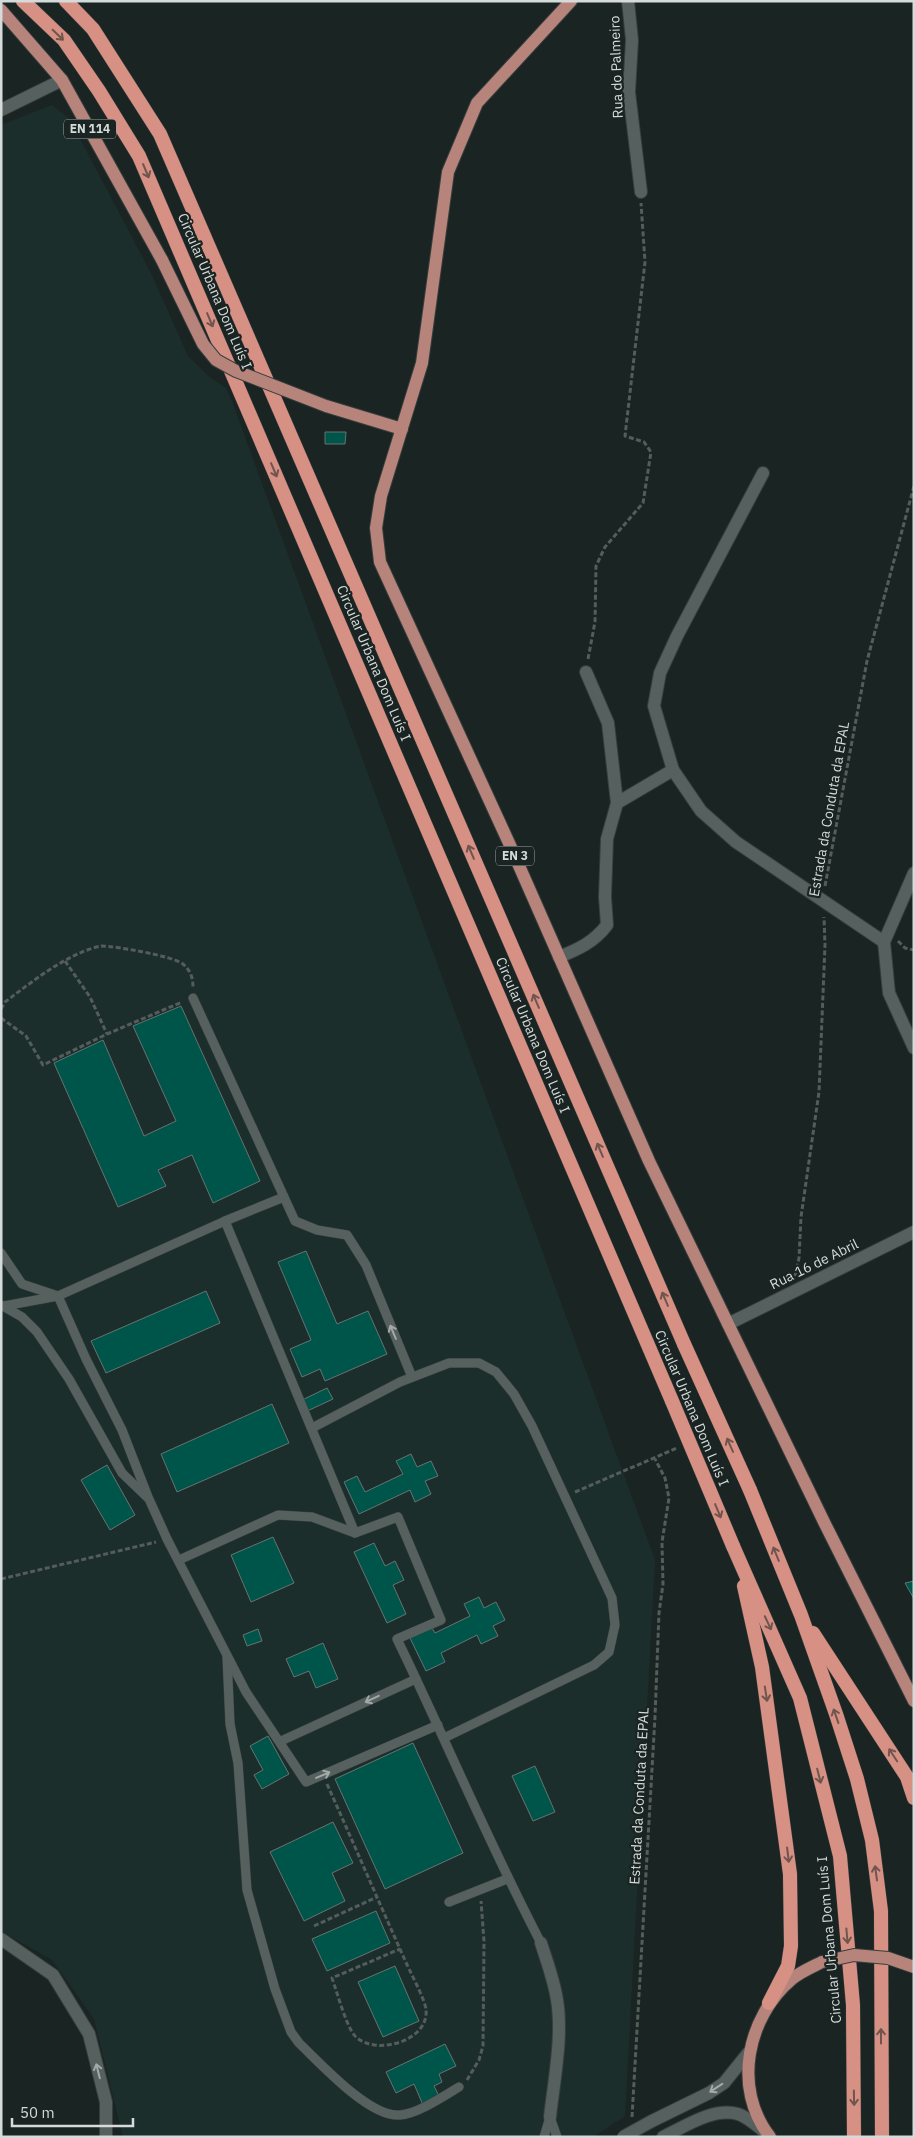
<svg xmlns="http://www.w3.org/2000/svg" width="915" height="2138" font-family="'IBM Plex Sans',sans-serif">
<style>
.built{fill:#1c2e2b}
.building{fill:#00554b;stroke:#677370}
.lines{fill:none;stroke-linecap:round;stroke-linejoin:round}
.service-casing{stroke:#373e3d;stroke-width:10}
.minor-casing{stroke:#373e3d;stroke-width:14}
.tertiary-casing{stroke:#373e3d;stroke-width:14}
.primary-casing{stroke:#373e3d;stroke-width:14}
.trunk-casing{stroke:#373e3d;stroke-width:15}
.path{stroke:#545d5c;stroke-width:3;stroke-dasharray:5 2.5;stroke-linecap:butt}
.service{stroke:#56615f;stroke-width:9}
.minor{stroke:#56615f;stroke-width:12}
.tertiary{stroke:#56615f;stroke-width:12}
.primary{stroke:#b7847b;stroke-width:12}
.trunk{stroke:#d79084;stroke-width:14}
.tertiary-bridge-casing{stroke:#373e3d;stroke-width:14;stroke-linecap:butt}
.primary-bridge-casing{stroke:#373e3d;stroke-width:14;stroke-linecap:butt}
.trunk-bridge-casing{stroke:#373e3d;stroke-width:15;stroke-linecap:butt}
.tertiary-bridge{stroke:#56615f;stroke-width:12}
.primary-bridge{stroke:#b7847b;stroke-width:12}
.trunk-bridge{stroke:#d79084;stroke-width:14}
.oneway{stroke:#6f554e}
.oneway2{stroke:#a2aaa9}
.labels{text-anchor:middle;stroke-width:4.5;stroke-linejoin:round;paint-order:stroke}
.shield{fill:#1a2422;stroke:#9da4a3;stroke-width:1}
.shield-label{font-size:12px;font-weight:bold;fill:#d5dbda}
.street-label{font-size:14px;fill:#d5dbda;stroke:#1a2422}
</style>
<rect width="100%" height="100%" fill="#1a2422"/>
<path class="built" d="M52,105l17,13 82,155 37,83 20,20 18,12 7,16 422,1156 -30,556 -32,21h-470l-29,-118 -42,-59 -51,-29v-1806z"/>
<g class="building">
<path d="M325,432h21l-1,12h-20z"/>
<path d="M181,1006l79,175 -47,22 -21,-48 -34,15 8,16 -48,21 -64,-144 49,-23 41,96 32,-15 -43,-95z"/>
<path d="M306,1251l31,73 31,-13 19,43 -62,27 -5,-12 -18,8 -12,-28 21,-9 -33,-78z"/>
<path d="M206,1291l14,32 -114,50 -15,-32z"/>
<path d="M327,1388l6,11 -28,13 -5,-11z"/>
<path d="M272,1404l17,39 -112,49 -16,-38z"/>
<path d="M411,1454l6,13 14,-6 7,15 -13,5 6,13 -16,8 -5,-12 -51,24 -15,-32 13,-6 8,16 38,-18 -7,-13z"/>
<path d="M107,1465l28,50 -25,15 -29,-50z"/>
<path d="M273,1537l21,46 -43,19 -20,-47z"/>
<path d="M374,1543l11,23 10,-5 9,19 -11,5 13,29 -19,9 -33,-71z"/>
<path d="M914,1581v18l-9,-16z"/>
<path d="M479,1597l5,11 12,-6 9,18 -12,6 5,10 -17,8 -4,-9 -36,18 4,9 -19,9 -16,-33 22,-10 3,5 35,-17 -6,-12z"/>
<path d="M258,1629l4,12 -15,5 -4,-11z"/>
<path d="M323,1643l15,36 -22,9 -7,-17 -15,6 -8,-18z"/>
<path d="M268,1736l21,38 -27,15 -8,-14 9,-5 -13,-24z"/>
<path d="M413,1743l50,110 -78,36 -50,-110z"/>
<path d="M535,1766l20,46 -22,9 -21,-45z"/>
<path d="M333,1822l20,41 -21,10 13,28 -41,20 -34,-69z"/>
<path d="M376,1911l14,32 -63,28 -15,-32z"/>
<path d="M395,1966l24,55 -36,16 -25,-55z"/>
<path d="M445,2044l11,22 -17,8 3,8 -8,4 6,12 -17,7 -9,-21 -18,9 -10,-21z"/>
</g>
<g class="lines">
<g class="service-casing">
<g id="service">
<path d="M193,998l91,199 -59,24 130,312 43,-16 43,103 -44,19c49,101 92,205 144,304"/>
<path d="M284,1197l11,24 22,9 30,5 19,30 46,112"/>
<path d="M1,1253l21,31 36,12 167,-75"/>
<path d="M1,1305l21,12 15,15 32,47 53,94 27,26 18,40 79,153 60,90 132,-57"/>
<path d="M4,1306l54,-10 28,63 36,71 26,67"/>
<path d="M312,1428l88,-46 49,-19h30l17,9 18,22 18,32 80,172 3,27 -6,27 -15,13 -150,73"/>
<path d="M179,1560l99,-45 34,2 43,16"/>
<path d="M227,1657l3,67 8,39 9,127 28,99 16,43 8,11c22,21 71,75 101,72 17,-1 44,-19 59,-28"/>
<path d="M281,1741l135,-62"/>
<path d="M449,1902l58,-23"/>
<path d="M550,2117l7,20"/>
<path d="M544,2137l6,-20"/>
</g>
</g>
<g class="minor-casing">
<g id="minor">
<path d="M628,1l4,39 -3,52 12,100"/>
<path d="M1,110l61,-30"/>
<path d="M763,473l-86,163 -17,37 -6,33 19,64 28,41 35,31 148,100"/>
<path d="M586,672l22,51 9,80"/>
<path d="M914,873l-30,69 5,51 25,55"/>
<path d="M559,957c20,-8 35,-15 48,-32l-2,-28 2,-58 10,-36 56,-33"/>
<path d="M728,1324l186,-92"/>
<path d="M1,1939l52,36 36,59 17,68v35"/>
<path d="M541,1943c6,19 13,37 16,57 6,36 -3,80 -7,117"/>
</g>
</g>
<g class="tertiary-casing">
<g id="tertiary">
<path d="M652,2121l57,-28 15,-10 25,-31"/>
<path d="M663,2137c21,-10 50,-30 75,-23 10,3 21,14 30,20"/>
</g>
</g>
<g class="primary-casing">
<g id="primary">
<path d="M571,1l-94,102 -29,69 -26,191 -41,133 -5,32 4,34 129,281 140,318 177,365 88,175"/>
<path d="M1,10l61,70 100,180"/>
<path d="M326,406l76,23"/>
<path d="M770,2137c-38,-49 -23,-120 22,-158 8,-7 20,-12 30,-17"/>
</g>
</g>
<g class="trunk-casing">
<g id="trunk">
<path d="M23,1l41,39 35,51 40,65 533,1245"/>
<path d="M66,1l27,28 67,105 524,1210"/>
<path d="M750,1490l51,125 35,99 21,65 15,61 9,71 1,226"/>
<path d="M733,1546l67,152 40,158 13,149 1,132"/>
<path d="M744,1586l18,81 28,207 1,72 -3,20 -19,37"/>
<path d="M813,1633l94,144 7,21"/>
</g>
</g>
<g class="path">
<path d="M588,659l7,-37 1,-56 9,-19 38,-44 8,-51 -7,-10 -19,-6 20,-174 -4,-59"/>
<path d="M825,886l42,-225 47,-175"/>
<path d="M898,941l7,7 9,2"/>
<path d="M65,961l25,36 17,37"/>
<path d="M1,1009l4,-7c24,-18 49,-38 77,-50 5,-2 13,-5 19,-6 14,0 72,10 82,18 8,7 10,14 10,24"/>
<path d="M1,1018l25,18 17,29 64,-31 75,-32"/>
<path d="M795,1276l4,-18 2,-41 18,-125 6,-147 -1,-28"/>
<path d="M575,1492l102,-44"/>
<path d="M1,1579l155,-37"/>
<path d="M327,1784c26,58 51,116 77,174 4,10 22,43 22,52 3,31 -50,46 -70,27 -9,-8 -19,-45 -24,-59l68,-29"/>
<path d="M314,1926l63,-29"/>
<path d="M467,2080l12,-20 4,-14 1,-105 -3,-40"/>
<path d="M632,2117l23,-400 4,-104 4,-29 -1,-42 7,-44 -4,-20 -10,-19"/>
</g>
<use href="#service" class="service"/>
<use href="#minor" class="minor"/>
<use href="#tertiary" class="tertiary"/>
<use href="#primary" class="primary"/>
<use href="#trunk" class="trunk"/>
<g class="tertiary-bridge-casing">
<path id="tertiary-bridge" d="M623,2137l29,-16"/>
</g>
<g class="primary-bridge-casing">
<g id="primary-bridge">
<path d="M162,260l41,84 13,16 20,11 90,35"/>
<path d="M822,1962l32,-7 34,3 26,9"/>
</g>
</g>
<g class="trunk-bridge-casing">
<g id="trunk-bridge">
<path d="M684,1344l66,146"/>
<path d="M672,1401l61,145"/>
</g>
</g>
<use href="#tertiary-bridge" class="tertiary-bridge"/>
<use href="#primary-bridge" class="primary-bridge"/>
<use href="#trunk-bridge" class="trunk-bridge"/>
</g>
<defs><path id="oneway-shaft" d="M-6 0H5M1.5-3L5.5 0L1.5 3" fill="none" stroke-width="1.6" stroke-linecap="round" stroke-linejoin="round" transform="scale(1.25)"/></defs>
<g class="oneway">
<use href="#oneway-shaft" transform="translate(58 35) rotate(44)"/>
<use href="#oneway-shaft" transform="translate(146 171) rotate(67)"/>
<use href="#oneway-shaft" transform="translate(210 320) rotate(67)"/>
<use href="#oneway-shaft" transform="translate(274 470) rotate(67)"/>
<use href="#oneway-shaft" transform="translate(471 852) rotate(-113)"/>
<use href="#oneway-shaft" transform="translate(536 1001) rotate(-113)"/>
<use href="#oneway-shaft" transform="translate(600 1150) rotate(-113)"/>
<use href="#oneway-shaft" transform="translate(665 1299) rotate(-113)"/>
<use href="#oneway-shaft" transform="translate(730 1445) rotate(-114)"/>
<use href="#oneway-shaft" transform="translate(718 1511) rotate(67)"/>
<use href="#oneway-shaft" transform="translate(776 1554) rotate(-112)"/>
<use href="#oneway-shaft" transform="translate(768 1623) rotate(65)"/>
<use href="#oneway-shaft" transform="translate(766 1694) rotate(81)"/>
<use href="#oneway-shaft" transform="translate(836 1716) rotate(-109)"/>
<use href="#oneway-shaft" transform="translate(893 1755) rotate(-123)"/>
<use href="#oneway-shaft" transform="translate(819 1776) rotate(76)"/>
<use href="#oneway-shaft" transform="translate(788 1855) rotate(83)"/>
<use href="#oneway-shaft" transform="translate(876 1873) rotate(-98)"/>
<use href="#oneway-shaft" transform="translate(847 1936) rotate(85)"/>
<use href="#oneway-shaft" transform="translate(881 2036) rotate(-90)"/>
<use href="#oneway-shaft" transform="translate(854 2098) rotate(89)"/>
</g>
<g class="oneway2">
<use href="#oneway-shaft" transform="translate(393 1332) rotate(-113)"/>
<use href="#oneway-shaft" transform="translate(372 1699) rotate(155)"/>
<use href="#oneway-shaft" transform="translate(323 1775) rotate(-23)"/>
<use href="#oneway-shaft" transform="translate(98 2071) rotate(-104)"/>
<use href="#oneway-shaft" transform="translate(716 2088) rotate(147)"/>
</g>
<g class="labels">
<g class="shield">
<rect x="64" y="119.5" width="52" height="19" rx="4"/>
<rect x="496" y="846.5" width="38" height="19" rx="4"/>
</g>
<g class="shield-label">
<text x="90" y="133">EN 114</text>
<text x="515" y="860">EN 3</text>
</g>
<g class="street-label">
<text transform="translate(616 67) rotate(-92)" y="5">Rua do Palmeiro</text>
<text transform="translate(215 291) rotate(67)" y="5">Circular Urbana Dom Luís I</text>
<text transform="translate(374 663) rotate(67)" y="5">Circular Urbana Dom Luís I</text>
<text transform="translate(829 809) rotate(-80)" y="5">Estrada da Conduta da EPAL</text>
<text transform="translate(533 1035) rotate(67)" y="5">Circular Urbana Dom Luís I</text>
<text transform="translate(814 1264) rotate(-26)" y="5">Rua 16 de Abril</text>
<text transform="translate(692 1408) rotate(67)" y="5">Circular Urbana Dom Luís I</text>
<text transform="translate(639 1796) rotate(-87)" y="5">Estrada da Conduta da EPAL</text>
<text transform="translate(829 1940) rotate(-95)" y="5">Circular Urbana Dom Luís I</text>
</g>
</g>
<rect width="915" height="2138" fill="none" stroke="#d5dbda" stroke-width="5"/>
<path d="M12 2118v8h121v-8" fill="none" stroke="#d5dbda" stroke-width="2.5"/>
<text x="20" y="2118" font-size="15" fill="#d5dbda" stroke="#1a2422" stroke-width="4" paint-order="stroke">50 m</text>
</svg>
